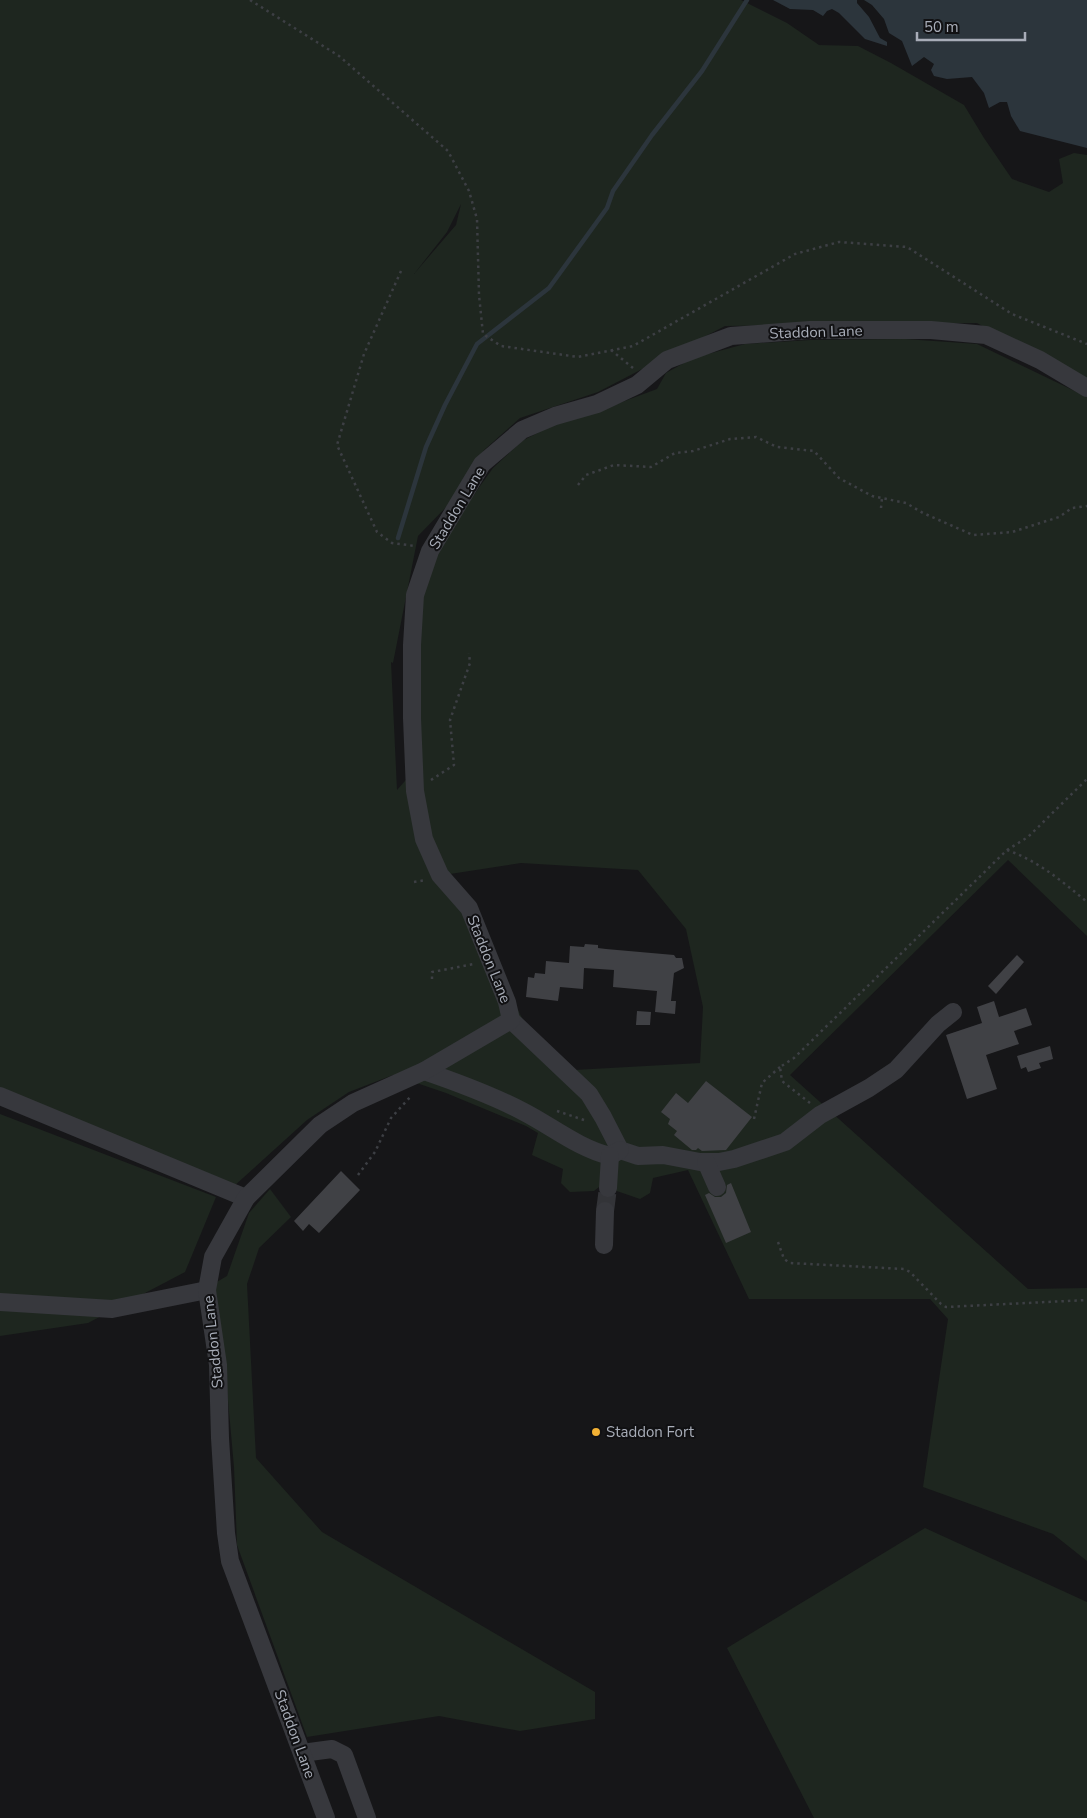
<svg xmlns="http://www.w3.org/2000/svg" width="1087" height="1818" font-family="'Nunito Sans',sans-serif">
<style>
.green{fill:#1e261f;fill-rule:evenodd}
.water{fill:#2c353c}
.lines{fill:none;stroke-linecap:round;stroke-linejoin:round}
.stream{stroke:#2c353c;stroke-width:4.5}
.building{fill:#404145}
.minor-tunnel{stroke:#333438;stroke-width:18;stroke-dasharray:18 9;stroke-linecap:butt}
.path{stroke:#3d3f44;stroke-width:2.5;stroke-dasharray:2.5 4;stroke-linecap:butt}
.minor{stroke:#37383d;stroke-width:18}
.poi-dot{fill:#f2b134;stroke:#111113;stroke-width:2}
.labels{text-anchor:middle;stroke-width:4;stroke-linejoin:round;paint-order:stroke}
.street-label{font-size:15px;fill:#a8adb8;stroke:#111113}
.poi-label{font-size:15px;fill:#a8adb8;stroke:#111113;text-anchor:start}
</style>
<rect width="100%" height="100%" fill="#161618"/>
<g class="green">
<path d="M0,0h741l46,23 32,22 39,1 33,17 73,42 20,33 28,41 37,13 14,-9 -4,-24 15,-6 13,2v227l-110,-59 -252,3 -127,66 -78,26 -36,32 -32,51 -34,35 -25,127 -2,-1 6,128 22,-25v-171l16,-45 58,-81 29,-27 25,-13 33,-14 34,-9 43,-16 9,-16 27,-15 52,-14 65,-4 95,-1 72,5 110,53v539l-79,-76 -218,215 238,214 59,-1v273l-34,-27 -130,-47 25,-168 -18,-20h-181l-61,-129 -35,8 -3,15 -10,6 -32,-11 -9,-1 -5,4 -24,1 -9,-9 2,-14 -31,-14 6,-22 -12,-7 -80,-33 -53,-18 -44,17 -42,28 -74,67 -233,-99zM461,204l-5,21 -42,49 33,-42zM521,863l117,7 48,59 17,78 -3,56 -126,7 -48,-44 -76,-152z"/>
<path d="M0,1114l216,83 -31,75 -97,51 -88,13z"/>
<path d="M270,1189l21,28 -32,31 -12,36 9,174 66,74 273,160v27l-75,12 -81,-15 -132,21 -70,-192 -3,-78 -9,-100 -10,-84 12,-7 22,-63z"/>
<path d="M925,1528l162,74v216h-273l-87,-170z"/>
</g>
<g class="water">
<path d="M773,0h84v3l12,14 11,21 7,4v4l-22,-7 -26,-26 -7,-4 -5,2 -4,5 -10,-6 -23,-1z"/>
<path d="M864,0h223v148l-67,-17 -9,-15 -4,-14h-7l-11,6 -5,-15 -12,-16 -25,2 -13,-3 -3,-6 3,-6 -10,-7 -12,9 -10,-25 -13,-8 -5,-14 -12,-14z"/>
</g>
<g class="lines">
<path class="stream" d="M398,538l28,-91 19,-42 32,-61 72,-56 58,-80 6,-17 39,-56 50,-64 45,-71"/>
</g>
<g class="building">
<path d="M585,944l13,1v3l8,1 68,6 2,3h6l2,10 -10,5 -3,28h5l-1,13 -20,-2 2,-21 -44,-4 1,-17 -30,-2 -1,21 -23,-2 -2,14 -32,-4 2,-20 6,1 1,-5 10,1 1,-13 23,2 1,-17 14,1z"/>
<path d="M1017,955l7,7 -28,32 -8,-8z"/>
<path d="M994,1001l5,16 27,-9 6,17 -18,6 5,13 -33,11 11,34 -30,10 -21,-64 36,-12 -5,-16z"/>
<path d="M637,1011l14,1 -1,13h-14z"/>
<path d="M1050,1046l3,13 -14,4 2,5 -13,4 -2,-5 -5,2 -4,-13z"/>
<path d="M706,1081l46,36 -26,33 -24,1 -4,-3 -2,2h-4l-18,-15 3,-4 -9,-7 2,-5 -9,-7 15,-19 12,10z"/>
<path d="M341,1171l19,19 -41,43 -10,-9 -6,7 -9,-10z"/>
<path d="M731,1183l20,49 -25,11 -21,-48 4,-2 6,4h6l5,-4 1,-8z"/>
</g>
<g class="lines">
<path class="minor-tunnel" d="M605,1211l3,-23"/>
<g class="path">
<path d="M250,0l89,56 109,95 21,40 8,28 2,76 4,39 18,12 77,11 55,-11 162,-92 44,-12 68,5 105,67 75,30"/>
<path d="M401,271l-37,83 -27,91 40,87 15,11 23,3"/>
<path d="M611,350l22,18"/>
<path d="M578,485l8,-10 28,-10 37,2 24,-14 18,-2 37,-12 26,-2 21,10 37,4 25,27 33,18 34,7 17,10 50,22 39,-3 47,-15 13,-9 15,-2"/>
<path d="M881,508l1,-10"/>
<path d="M431,780l23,-15 -4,-45 20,-57 -1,-10"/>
<path d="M1007,850c31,11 55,31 80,52"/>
<path d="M414,882l12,-2"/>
<path d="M432,979v-7l42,-8"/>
<path d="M810,1103l-28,-22 -2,-14 14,-9 213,-208 21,-13 59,-58"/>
<path d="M557,1111l30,10"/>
<path d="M754,1119l8,-36 18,-16"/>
<path d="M358,1175l17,-23 16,-34 21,-23"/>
<path d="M778,1242l6,17 6,4 114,6 6,3 31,32 5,3 141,-7"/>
</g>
<g class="minor">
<path d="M511,1020l78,74 14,23 17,33 18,6 25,-1 37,7h19l15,-3 51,-17 35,-27 49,-27 27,-18 42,-46 15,-12"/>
<path d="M424,1071c35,12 68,24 100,41 29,15 54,36 86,44l10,-6"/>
<path d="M0,1096l246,102"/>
<path d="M706,1162l11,25"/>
<path d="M608,1188l2,-32"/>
<path d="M604,1245l1,-34"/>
<path d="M0,1302l112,7 95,-19"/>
<path d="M302,1753l30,-4 12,6 23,63"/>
<path d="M326,1818l-96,-257 -4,-28 -6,-95 -2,-73 -11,-75 6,-33 33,-59 74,-73 33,-22 71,-32 87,-51 -4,-18 -38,-94 -29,-33 -16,-36 -9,-48 -3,-73v-73l3,-50 15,-44 52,-87 40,-34 33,-14 42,-12 40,-19 30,-25 64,-24 79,-6h121l55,5 54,25 47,28"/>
</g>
</g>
<circle class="poi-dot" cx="596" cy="1432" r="5"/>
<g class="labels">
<g class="street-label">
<text transform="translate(816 332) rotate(-2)" y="5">Staddon Lane</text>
<text transform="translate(457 508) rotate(-59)" y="5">Staddon Lane</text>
<text transform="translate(489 959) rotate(68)" y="5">Staddon Lane</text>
<text transform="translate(213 1342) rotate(-96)" y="5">Staddon Lane</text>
<text transform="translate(295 1734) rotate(70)" y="5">Staddon Lane</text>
</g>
<g class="poi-label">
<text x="606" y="1437">Staddon Fort</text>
</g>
</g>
<path d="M917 32v8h108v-8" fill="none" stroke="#a8adb8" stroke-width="2.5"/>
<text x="924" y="32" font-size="15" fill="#a8adb8" stroke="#111113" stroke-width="4" paint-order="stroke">50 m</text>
</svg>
